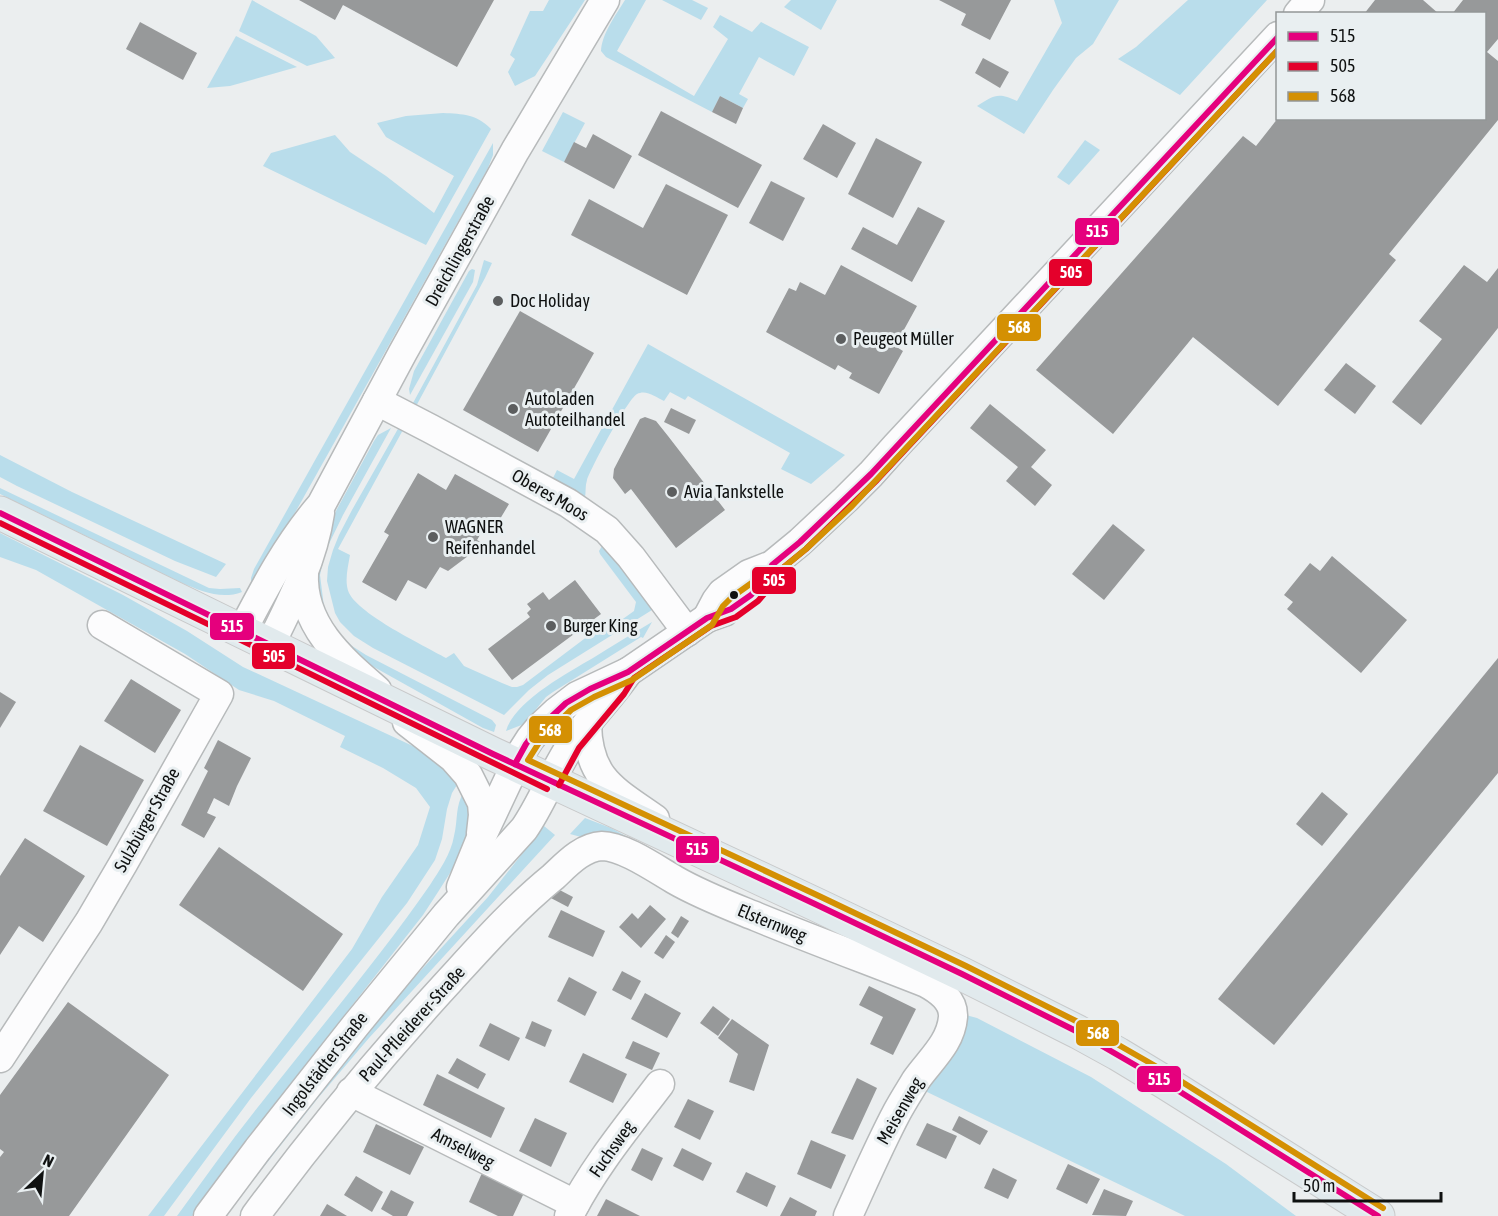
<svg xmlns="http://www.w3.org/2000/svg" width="1498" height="1216" font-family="'Asap Condensed',sans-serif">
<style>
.green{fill:#b9ddeb}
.building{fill:#97999a}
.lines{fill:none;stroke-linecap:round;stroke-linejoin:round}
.minor-casing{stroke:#b7babb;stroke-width:31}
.major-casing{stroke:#c8c9ca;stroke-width:35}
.minor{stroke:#fcfcfd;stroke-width:28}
.major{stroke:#e1eaed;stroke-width:33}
.bus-1-casing{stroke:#e9eff1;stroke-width:10}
.bus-2-casing{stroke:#e9eff1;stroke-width:10}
.bus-3-casing{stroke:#e9eff1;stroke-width:10}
.bus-1{stroke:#e5007d;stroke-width:6}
.bus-2{stroke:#e4002b;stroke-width:6}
.bus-3{stroke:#d49003;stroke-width:6}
.poi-dot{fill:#5c5e5f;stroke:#e9eff1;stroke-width:2}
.bus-dot{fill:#0f1111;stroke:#e9eff1;stroke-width:2}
.labels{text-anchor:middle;stroke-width:6;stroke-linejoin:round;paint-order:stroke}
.street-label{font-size:18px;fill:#0f1111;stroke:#e9eff1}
.poi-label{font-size:18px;fill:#0f1111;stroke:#e9eff1;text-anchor:start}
.line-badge{stroke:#e9eff1;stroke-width:2}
.badge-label{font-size:16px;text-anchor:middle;font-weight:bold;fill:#fff}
</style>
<rect width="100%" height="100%" fill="#ebeeef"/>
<g class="green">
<path d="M252,0l64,36 19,22 -28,8 -68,-35z"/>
<path d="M549,0h36l-50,76 -20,10 -7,-14 7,-13 -5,-4 20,-44h13z"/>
<path d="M625,0h21l-29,51 77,45 34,-57 -15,-12 7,-12 32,17 9,-10 48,25 -15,29 -35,-19 -20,37 9,5 -5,9 -23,-12 -8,16 -106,-55 -5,-6c1,-18 15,-36 24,-51z"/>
<path d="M662,0h30l16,8 -7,12z"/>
<path d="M791,0h46l-16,30 -37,-23z"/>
<path d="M1054,0h65l-26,44 -17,14 -23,32 -29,44 -47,-28c17,-11 21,-14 40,-5l45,-78z"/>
<path d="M1188,0h79l-87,95 -62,-36 18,-12z"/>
<path d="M236,36l61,31 -67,19 -23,2z"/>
<path d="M563,112l22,11 -21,39 -22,-11z"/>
<path d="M443,113c20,1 33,1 48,16l-65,116 -163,-79 8,-13 64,-18 15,17 36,24 48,37 20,-37 -68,-39 -9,-14 29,-7z"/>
<path d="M1085,140l15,10 -31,35 -12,-8z"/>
<path d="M493,143v12l-5,13 -229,409 -5,5 -3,-1v-3l3,-9z"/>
<path d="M484,260l8,3 -7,15 -71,132 -1,-7 64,-118z"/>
<path d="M472,269l3,1 -2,12 -63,113 -1,-6 5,-18 55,-100z"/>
<path d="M648,344l197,111 -34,29 -30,-15 9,-16 -102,-57 -3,4 -15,-8 -6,9c-8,-4 -18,-12 -27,-7 -10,6 -45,72 -50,86 -2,6 -1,12 -2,18l-35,-14 7,-14 17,9z"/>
<path d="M399,427l5,1 -66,121 12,6c-2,12 -6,27 -1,38 11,22 74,52 97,65l8,-5 10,13 38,17 10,4h5l6,-2 73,-55 10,1 28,-20 2,-9 -36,-48 -1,-3 3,-5 4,-2 45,59 1,7 -104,65 -19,15 -25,25 -131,-67 -19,-12 -14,-14 -5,-9 -8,-32 1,-14 5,-17 6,-15 13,-25z"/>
<path d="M391,428l-48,87 -18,37 -5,23 4,32 -11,-17 9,-50 15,-31 37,-68 4,-6z"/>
<path d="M0,455l72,37 154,72 -10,13 -41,-16 -158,-75 -17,-9z"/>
<path d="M0,488l209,100 11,1 20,-1 2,4c-21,8 -41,-1 -60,-9l-182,-89z"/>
<path d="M0,533l123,62 64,36 56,36 187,87 30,26 -8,13 -5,16 -5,30 -7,21 -28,43 -156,195 -87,118h-16l204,-267 30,-52 36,-52 12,-38 -14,-19 -33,-20 -43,-21 5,-11 -71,-35 -35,-11 -54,-36 -149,-84 -36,-13z"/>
<path d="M652,622l-9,16 -2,-1 -88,55 -7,5 -22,27 -18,7c8,-29 61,-58 87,-73 19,-12 39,-24 59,-36z"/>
<path d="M338,632l14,14 14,9 126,65 4,5 -2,7 -11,-4 -118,-66z"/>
<path d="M464,792l6,18 -1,16 -5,21 -7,15 -19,30 -15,23 -109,139 -122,162h-15c28,-38 55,-77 85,-114 56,-72 116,-142 168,-217 9,-14 21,-31 24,-49 4,-15 1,-31 10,-44z"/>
<path d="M585,818l26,10 67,36 -3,9 -62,-36h-32l-11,-3z"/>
<path d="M544,826l11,9 -186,203 -51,60 -93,118 38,-59 127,-153 98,-107z"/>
<path d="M962,1014l15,4 114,59 135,87 70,52h-111l-260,-125z"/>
</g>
<g class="building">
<path d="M299,0h195l-37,67 -114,-62 -8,15z"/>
<path d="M939,0h72l-21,40 -29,-15 5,-11z"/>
<path d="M1375,0h48l16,14h-75z"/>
<path d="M1463,0h35v39l-11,13 11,9v59l-109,134 7,6 -118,146 -85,-69 -80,97 -77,-64 207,-234 13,10 22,-28h207v-104h-33z"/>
<path d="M140,22l57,31 -14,27 -57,-31z"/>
<path d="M983,58l26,14 -9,16 -25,-15z"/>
<path d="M720,96l23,12 -7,16 -24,-12z"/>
<path d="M661,111l101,54 -24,43 -100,-53z"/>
<path d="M823,124l33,19 -19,35 -34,-19z"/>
<path d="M593,134l39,22 -18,33 -50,-27 10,-20 12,6z"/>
<path d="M876,138l46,24 -29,56 -45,-24z"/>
<path d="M771,181l34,17 -22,43 -34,-18z"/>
<path d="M666,184l62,31 -41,80 -116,-60 18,-36 54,29z"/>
<path d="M918,207l27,14 -33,61 -61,-33 12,-22 34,18z"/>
<path d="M841,265l76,41 -22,40 8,5 -24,43 -30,-16 3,-5 -14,-8 -3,5 -69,-38 23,-44 7,3 4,-9 25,13z"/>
<path d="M1464,265l23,17 11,-14v60l-77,97 -29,-23 50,-63 -23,-18z"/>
<path d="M520,311l74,42 -56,99 -75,-42z"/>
<path d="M1346,363l30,23 -21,28 -31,-24z"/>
<path d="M990,404l56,46 -15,17 21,18 -17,21 -29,-25 12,-14 -48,-39z"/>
<path d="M671,408l25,12 -7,14 -25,-12z"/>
<path d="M645,417l11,4 12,15 57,74 -49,38 -45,-59 -6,5 -12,-16 1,-9 26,-50z"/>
<path d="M418,473l28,17 9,-16 54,30 -12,20 -8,-4 -12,20 7,4 -36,27 -8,-4 -14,22 -18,-9 -12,21 -34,-19 27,-47 -5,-3z"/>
<path d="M1113,524l32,26 -41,50 -32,-26z"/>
<path d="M1332,556l75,64 -46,53 -74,-64 6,-7 -9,-7 26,-32 10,8z"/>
<path d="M575,580l26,34 -89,66 -24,-31 42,-32 -3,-4 4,-4 -4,-5 16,-12 6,8z"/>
<path d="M1498,658v115l-224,272 -56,-46z"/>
<path d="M131,679l50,31 -26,43 -51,-32z"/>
<path d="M0,692l16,10 -16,26z"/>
<path d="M218,740l33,18 -14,28 -8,20 -15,-8 -7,15 9,4 -12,21 -23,-13 27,-54 -4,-3z"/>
<path d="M80,745l64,35 -37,66 -64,-35z"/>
<path d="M1322,792l26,22 -26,32 -26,-22z"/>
<path d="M25,838l60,38 -42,66 -24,-16 -19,29v-79z"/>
<path d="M219,847l124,87 -40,57 -124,-86z"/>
<path d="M552,886l21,11 -5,10 -21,-11z"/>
<path d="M650,905l16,14 -25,29 -22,-21 13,-14 6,6z"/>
<path d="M561,910l44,21 -12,26 -45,-20z"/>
<path d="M681,916l8,5 -11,17 -7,-5z"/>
<path d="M666,935l9,7 -12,17 -9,-6z"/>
<path d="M622,971l19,10 -10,19 -19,-10z"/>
<path d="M569,977l28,15 -12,24 -28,-15z"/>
<path d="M869,986l47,23 -23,46 -23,-11 13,-27 -24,-12z"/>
<path d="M645,993l36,20 -14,25 -36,-19z"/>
<path d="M68,1002l101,73 -100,141h-69v-59l4,-5 -4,-3v-54z"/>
<path d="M713,1006l17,13 -12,17 -18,-13z"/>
<path d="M732,1019l37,26 -15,46 -25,-9 9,-28 -20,-16z"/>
<path d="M532,1021l20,9 -7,17 -20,-9z"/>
<path d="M490,1023l30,15 -11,23 -30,-15z"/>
<path d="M633,1041l27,12 -8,17 -27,-12z"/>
<path d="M583,1053l44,21 -14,29 -44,-21z"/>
<path d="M457,1058l29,16 -8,15 -30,-16z"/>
<path d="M437,1074l68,34 -14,30 -68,-33z"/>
<path d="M857,1078l20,10 -24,52 -22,-7z"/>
<path d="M688,1099l26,12 -14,29 -26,-13z"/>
<path d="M959,1116l29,15 -8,14 -28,-15z"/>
<path d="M535,1118l32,15 -16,34 -32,-16z"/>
<path d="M927,1123l30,13 -11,23 -30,-14z"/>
<path d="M376,1124l48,23 -14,28 -47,-23z"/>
<path d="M811,1140l35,15 -15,34 -34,-15z"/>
<path d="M642,1148l21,10 -11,23 -21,-11z"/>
<path d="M682,1148l30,15 -9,18 -30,-15z"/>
<path d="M1068,1164l32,15 -13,25 -31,-15z"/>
<path d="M993,1168l24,12 -9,19 -24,-11z"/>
<path d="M746,1172l30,14 -9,21 -31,-15z"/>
<path d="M482,1173l42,20 -11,23h-15l-29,-14z"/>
<path d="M356,1176l27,16 -11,20 -28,-17z"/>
<path d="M1104,1189l29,12 -7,15 -34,-1z"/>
<path d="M391,1190l23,12 -7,14h-14l-12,-7z"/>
<path d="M790,1197l27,14 -2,5h-35z"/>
<path d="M606,1199l34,17h-43z"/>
<path d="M327,1204l20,12h-27z"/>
</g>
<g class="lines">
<g class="minor-casing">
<g id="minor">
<path d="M1298,14l12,-14"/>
<path d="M377,401l54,28 137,74 39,27 24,27 56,75"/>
<path d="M304,572c-3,53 37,87 73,118"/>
<path d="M707,618l9,-17 6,-8 27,-19 23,-9 28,-23 46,-43 25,-25 25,-28 382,-410"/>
<path d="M242,631c23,-44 46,-88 79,-126l81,-151 113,-203 90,-151"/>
<path d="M270,645c21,-42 43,-85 50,-132"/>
<path d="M407,722l46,36 15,17 14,28 1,12 -2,18"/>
<path d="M587,724c1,55 27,66 68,95"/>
<path d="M461,887l20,-49 40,-85 9,-14 10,-12 16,-15 21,-16 51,-24 79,-54 17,-6"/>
<path d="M0,1058l89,-136 34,-58 96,-170 -117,-69"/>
<path d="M351,1092l224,112"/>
<path d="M208,1216l50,-67 97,-123 91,-111 78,-86c18,-26 29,-57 47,-84 17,-26 40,-48 57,-73"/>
<path d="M255,1216c61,-82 126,-161 196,-237 32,-35 64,-71 102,-102 13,-12 29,-30 49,-31 21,0 54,23 73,34 26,15 55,26 82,37 56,23 113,44 169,66 13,7 28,17 27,34 -2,26 -23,43 -37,63 -6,10 -13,21 -19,32 -18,34 -33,69 -49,104"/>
<path d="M569,1216c24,-48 59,-90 91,-132"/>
</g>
</g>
<g class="major-casing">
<path id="major" d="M0,513l493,241 322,150 147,70 116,58 40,22 48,29 212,133"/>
</g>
<use href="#minor" class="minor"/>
<use href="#major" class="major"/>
<g class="bus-1-casing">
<g id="bus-1">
<path d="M0,513l493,241 322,150 147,70 116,58 88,51 212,133"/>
<path d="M515,764l11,-20 9,-12 31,-29 24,-14 38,-17 79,-54 24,-9 20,-14 13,-14 8,-16 28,-23 71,-68 407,-437"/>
</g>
</g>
<g class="bus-2-casing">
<g id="bus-2">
<path d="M0,523l547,266"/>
<path d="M559,785l20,-37 45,-54 10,-16 77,-52 25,-9 22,-16 13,-15 8,-15 27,-22 71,-69 401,-430"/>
</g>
</g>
<g class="bus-3-casing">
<path id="bus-3" d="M1278,50l-426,456 -46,43 -28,23 -25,10 -21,15 -9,9 -11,19 -80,55 -38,17 -23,13 -29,28 -14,22 291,136 147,70 116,58 89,51 212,133"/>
</g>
<use href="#bus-1" class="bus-1"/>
<use href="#bus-2" class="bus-2"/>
<use href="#bus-3" class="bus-3"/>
</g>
<g class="poi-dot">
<circle cx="498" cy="301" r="6"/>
<circle cx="841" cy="339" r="6"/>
<circle cx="513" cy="409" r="6"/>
<circle cx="672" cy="492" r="6"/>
<circle cx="433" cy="537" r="6"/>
<circle cx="551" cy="626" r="6"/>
</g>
<circle class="bus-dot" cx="734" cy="595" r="5"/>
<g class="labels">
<g class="street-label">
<text transform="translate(460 251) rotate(-61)" y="6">Dreichlingerstraße</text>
<text transform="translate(550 495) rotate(30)" y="6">Oberes Moos</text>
<text transform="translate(147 820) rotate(-61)" y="6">Sulzbürger Straße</text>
<text transform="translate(772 923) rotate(22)" y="6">Elsternweg</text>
<text transform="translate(412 1024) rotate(-48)" y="6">Paul-Pfleiderer-Straße</text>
<text transform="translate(325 1064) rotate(-52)" y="6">Ingolstädter Straße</text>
<text transform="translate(900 1111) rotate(-60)" y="6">Meisenweg</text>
<text transform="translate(463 1148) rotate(27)" y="6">Amselweg</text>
<text transform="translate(612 1149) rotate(-55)" y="6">Fuchsweg</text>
</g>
<g class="poi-label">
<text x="510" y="307">Doc Holiday</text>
<text x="853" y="345">Peugeot Müller</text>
<text x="525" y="405">Autoladen<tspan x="525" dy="21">Autoteilhandel</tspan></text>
<text x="684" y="498">Avia Tankstelle</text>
<text x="445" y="533">WAGNER<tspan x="445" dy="21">Reifenhandel</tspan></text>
<text x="563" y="632">Burger King</text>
</g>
</g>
<g class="line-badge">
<rect x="1074" y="217" width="46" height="29" rx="6" fill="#e5007d"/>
<rect x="1048" y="258" width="45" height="29" rx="6" fill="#e4002b"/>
<rect x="996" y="313" width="46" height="29" rx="6" fill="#d49003"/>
<rect x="751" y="566" width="46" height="29" rx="6" fill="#e4002b"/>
<rect x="209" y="612" width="46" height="29" rx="6" fill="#e5007d"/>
<rect x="251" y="642" width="45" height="28" rx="6" fill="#e4002b"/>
<rect x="528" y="715" width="45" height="29" rx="6" fill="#d49003"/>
<rect x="675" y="835" width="45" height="29" rx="6" fill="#e5007d"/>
<rect x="1075" y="1019" width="45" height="28" rx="6" fill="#d49003"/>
<rect x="1136" y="1065" width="46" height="28" rx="6" fill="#e5007d"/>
</g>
<g class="badge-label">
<text x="1097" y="237">515</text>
<text x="1071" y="278">505</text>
<text x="1019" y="333">568</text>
<text x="774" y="586">505</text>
<text x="232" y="632">515</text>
<text x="274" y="662">505</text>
<text x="550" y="736">568</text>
<text x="697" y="855">515</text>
<text x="1098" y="1039">568</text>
<text x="1159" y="1085">515</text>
</g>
<rect x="1276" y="12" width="210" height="108" fill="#e9eff1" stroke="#929697" stroke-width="1.5"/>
<rect x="1288" y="32" width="30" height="9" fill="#e5007d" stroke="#929697" stroke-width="1.5"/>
<text x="1330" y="42" font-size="18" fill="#0f1111">515</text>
<rect x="1288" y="62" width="30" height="9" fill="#e4002b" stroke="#929697" stroke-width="1.5"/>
<text x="1330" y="72" font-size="18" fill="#0f1111">505</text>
<rect x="1288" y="92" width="30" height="9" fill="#d49003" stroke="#929697" stroke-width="1.5"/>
<text x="1330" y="102" font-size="18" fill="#0f1111">568</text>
<g transform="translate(42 1174) rotate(26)" stroke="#e9eff1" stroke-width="4.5" paint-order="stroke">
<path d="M0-4.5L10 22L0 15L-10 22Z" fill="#0f1111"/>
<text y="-9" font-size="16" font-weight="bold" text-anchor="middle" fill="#0f1111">N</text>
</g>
<path d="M1294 1192v9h147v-9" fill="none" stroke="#0f1111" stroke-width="3"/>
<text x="1303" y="1192" font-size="18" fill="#0f1111" stroke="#e9eff1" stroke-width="4.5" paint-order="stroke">50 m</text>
</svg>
